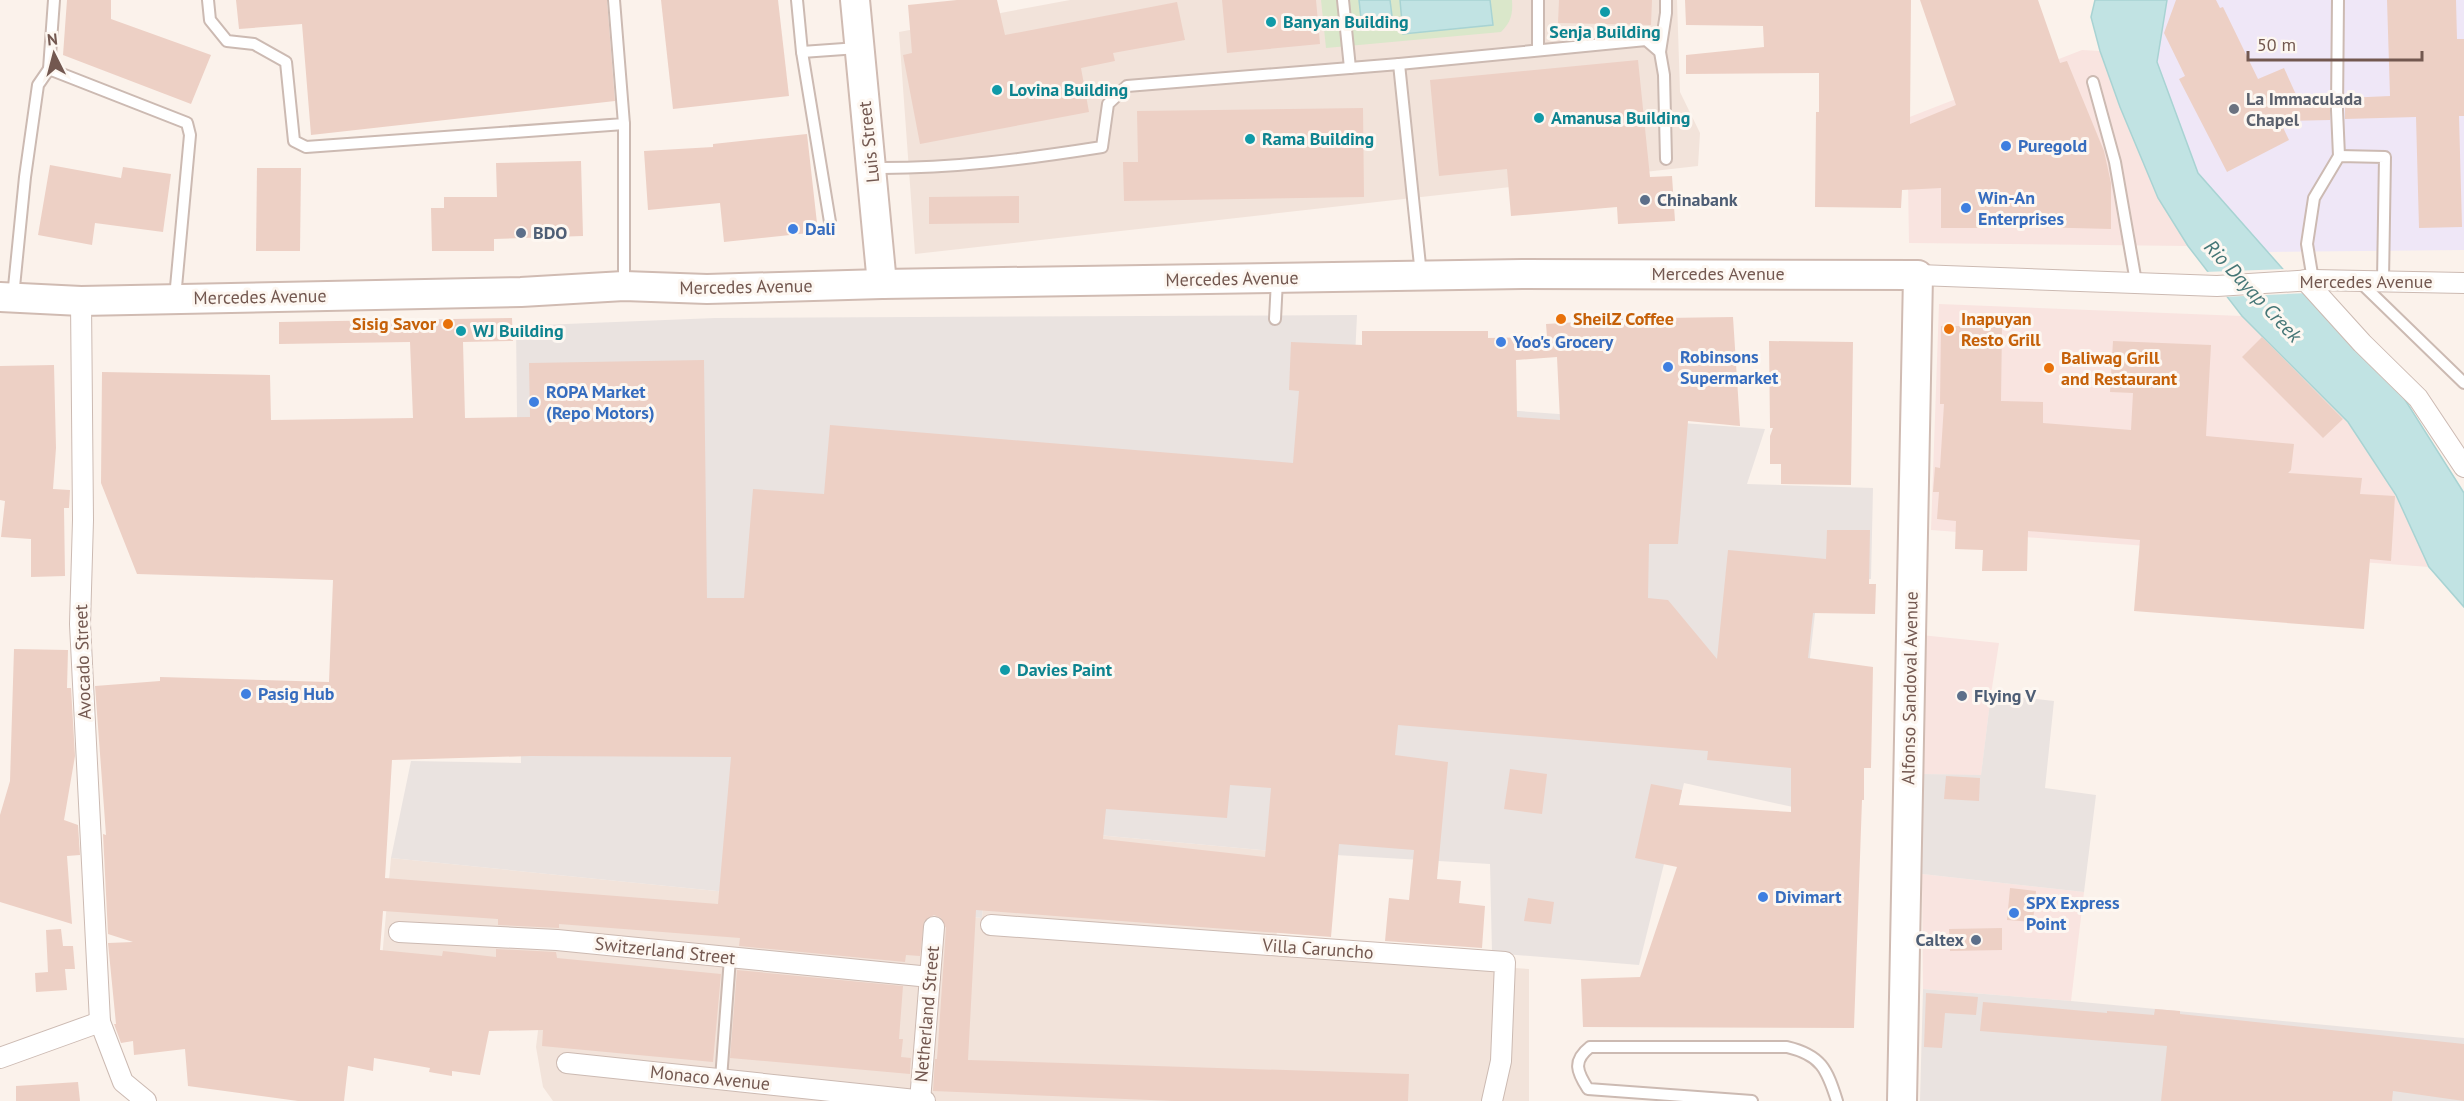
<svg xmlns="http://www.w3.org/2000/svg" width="2464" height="1101" font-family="'PT Sans',sans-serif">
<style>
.residential{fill:#f2e3da}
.commercial{fill:#f9e4e0}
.industrial{fill:#eae3e0}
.education{fill:#efe7f7}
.green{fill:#dae7ca}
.water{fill:#c1e3e3;stroke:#a8d3d3;stroke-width:1.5}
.pier{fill:#fbf2eb}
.building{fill:#edd0c5;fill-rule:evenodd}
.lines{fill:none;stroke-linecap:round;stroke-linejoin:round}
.lane-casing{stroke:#ccbab2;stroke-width:14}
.street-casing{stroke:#ccbab2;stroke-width:22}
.secondary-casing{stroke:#d0bbb2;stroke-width:32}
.lane{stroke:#fff;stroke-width:10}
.street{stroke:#fff;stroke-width:20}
.secondary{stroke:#fff;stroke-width:28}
.culture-dot{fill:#0f9aa8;stroke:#fdf7f1;stroke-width:2}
.worship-dot{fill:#6b7280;stroke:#fdf7f1;stroke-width:2}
.shop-dot{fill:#3f7fe0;stroke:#fdf7f1;stroke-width:2}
.service-dot{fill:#5c6f8a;stroke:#fdf7f1;stroke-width:2}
.food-dot{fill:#e8710a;stroke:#fdf7f1;stroke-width:2}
.labels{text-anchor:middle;stroke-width:6;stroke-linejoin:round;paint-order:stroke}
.culture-label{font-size:18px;font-weight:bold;fill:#0d838f;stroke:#fdf7f1;text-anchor:start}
.worship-label{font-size:18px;font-weight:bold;fill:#5b616d;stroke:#fdf7f1;text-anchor:start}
.street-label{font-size:18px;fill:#735850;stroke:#fdf7f1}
.shop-label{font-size:18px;font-weight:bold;fill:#366cbe;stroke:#fdf7f1;text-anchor:start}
.service-label{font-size:18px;font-weight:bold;fill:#4e5e75;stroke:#fdf7f1;text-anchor:start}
.food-label{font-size:18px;font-weight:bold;fill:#c56008;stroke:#fdf7f1;text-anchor:start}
.water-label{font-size:20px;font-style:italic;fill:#457676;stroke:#fdf7f1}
</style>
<rect width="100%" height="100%" fill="#fbf2eb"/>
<g class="residential">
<path d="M1070,0h607l3,92 20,41 -2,33 -783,88 -16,-222z"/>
<path d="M989,825l295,27 -9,101 254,16v132h-976l-10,-14 -7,-40 5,-40 -162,-15 12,-134 591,60z"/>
</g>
<g class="commercial">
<path d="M2082,50l18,1 20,56 38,91 30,48 -279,-3 -2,-125z"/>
<path d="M1939,304l303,12 106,106 48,73 33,72 -498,-37z"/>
<path d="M1921,635l78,8 -8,51 -10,82 -58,-2z"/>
<path d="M1922,874l162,18 -13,109 -148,-12z"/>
</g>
<g class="industrial">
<path d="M1357,315l-4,84 412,30 -18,55 126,4 -2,91 -52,-1 -26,229 -109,-24 -45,182 -147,-12 -2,-89 -206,-12 -295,-27 -7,93 -591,-60 20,-97 110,2 -5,-437 199,-8z"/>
<path d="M1991,694l63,7 -9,87 51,7 -12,97 -162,-18 1,-100 58,1z"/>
<path d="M1923,989l148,12 393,37v63h-544z"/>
</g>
<path class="education" d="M2167,0h297v250l-197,2 -69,-79 -41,-111z"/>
<path class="green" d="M1321,0h191c1,14 -1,22 -11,32l-175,16z"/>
<g class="water">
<path d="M1359,0h31l3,24 -31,4z"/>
<path d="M1400,0h90l3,25 -90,9z"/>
<path d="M2095,0h72l-10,62 41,111 128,145 76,77 62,98v114l-35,-40 -33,-72 -48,-73 -106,-106 -54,-70 -30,-48 -38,-91 -20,-56 -9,-34z"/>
</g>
<path class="pier" d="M2286,269l21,24 -85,4 -18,-25z"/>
<g class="building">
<path d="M67,0h44v19l100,36 -20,49 -128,-49z"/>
<path d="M236,0h371l8,101 -304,34 -9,-111 -63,5z"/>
<path d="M661,0h117l11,96 -116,13z"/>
<path d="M957,0h40l8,35 172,-33 8,38 -72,13 2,8 -34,7 8,44 -169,32 -17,-89 9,-2 -4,-48z"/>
<path d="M1222,0h94l4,44 -93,9z"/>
<path d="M1559,0h93l-1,25 -93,-2z"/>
<path d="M1685,0h226l-1,124 46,-19 -36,-105h118l22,63 7,-2 37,90 7,32v46l-121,-3v2h-49v-40l-39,2 -1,18 -86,-1 1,-95h3v-39l-133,1v-19l78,-8 -1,-21 -77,-1z"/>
<path d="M2176,0h40l4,8 3,-1 35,72 26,-11 14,31 32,-1v22l-50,1 9,19 -62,32 -48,-93 6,-3 -21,-43z"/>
<path d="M2387,0h69l1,39h7v77h-5l3,111 -43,1 -3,-111 -71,2v-21l45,-2z"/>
<path d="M1638,60l12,117 22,-1 3,45 -57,3 -1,-17 -106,9 -4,-47 -68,7 -9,-96z"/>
<path d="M1363,108l1,89 -240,4 -1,-39h15l-1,-51z"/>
<path d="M807,134l11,98 -94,10 -4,-39 -72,7 -4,-59 69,-4v-3z"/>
<path d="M581,161l2,75 -89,3v12h-62l-1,-43h13v-11h53l-1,-34z"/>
<path d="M50,165l71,13 2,-11 48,7 -8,58 -68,-9 -3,22 -54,-10z"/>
<path d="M257,168h44l-1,83h-44z"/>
<path d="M1019,196v27l-90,1v-27z"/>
<path d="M1733,317l7,109 -52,-5 -10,123h-29l-1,54 20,2 49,59 11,-109 98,9 1,-29h43l-1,54h7l-1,30 -62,-1 -5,45 65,9 -2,101h-7v32h-2l-8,228 -271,-1 -2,-48 59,-2 37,-110 -42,-9 16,-74 31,6 -3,15 112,7v-44l-84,-8 1,-9 -310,-26 -3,30 53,7 -11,117 24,2 -2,22 26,3 -3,42 -97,-7 4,-43 20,2 5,-50 -75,-6 -8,93 -355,-27 -8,150 441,14 -1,27h-234l-241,-10 2,-32h2l9,-131 -5,-10 -7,-3 -10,6 -4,35 -14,-1 -1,7 -166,-16 1,-8 -181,-14v4l-61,-3v-6l-115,-8 -3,39 62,6 1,-5 53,6v-8l60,3 1,6 164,16 -8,88 -171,-16 1,-16 -54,1 -9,44 -28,-4v5l-23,-4 1,-4 -56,-10 -1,13 -25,-5 -4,35h-46l-110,-15 -3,-37 -51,6 -1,-14 -12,2 -7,-19h2l-8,-81 25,-1 -25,-8 -5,-100 3,1 -11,-149 65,-5v-4l169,5 4,-102 -196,-6 -36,-91 1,-111 168,3 1,45 142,-2 -3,-76 -131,2v-22l233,-4 1,23 -50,1 2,76 65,-1 -1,-54 175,-3 3,238h37l9,-109 71,5 6,-69 463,38 6,-72 -10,-1 2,-48 71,3v-14h126v7l59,-1 -1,-13 49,-3v-2zM1557,357l3,63 -43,-3 -1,-57zM530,756l201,1 -13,147 -333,-26 7,-118zM1230,785l41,3 -6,69 -162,-18 3,-30 121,9z"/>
<path d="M1941,326h61l-1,75 42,1v21l88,7 2,-37 -23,-1 3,-51 98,4 -5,91 88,8 -3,26 -3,3 74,5 -2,16 35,2 -4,65 -21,-2 -6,70 -230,-18 6,-71 -112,-9 -1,40h-45l1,-21 -28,-1 1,-28 -19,-2 2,-27h-6l2,-25 5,1 4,-64h-4z"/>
<path d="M2262,337l81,82 -20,19 -81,-81z"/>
<path d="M1769,341l84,1 -2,143 -70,-1v-20h-11v-28l3,-8h-3z"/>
<path d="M54,365l2,83 -3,41 17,1 -1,18h-5l1,68 -34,1v-38l-30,-2 4,-36 -5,-1v-134z"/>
<path d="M14,649l54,1 -1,38h4l4,68 -11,64 14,5 2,30 -13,1 5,68 -72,-22v-87l10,-34z"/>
<path d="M1510,769l37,5 -5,40 -38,-5z"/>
<path d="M1946,776l34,2 -1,23 -35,-2z"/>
<path d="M2010,888l26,3 -3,31 -26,-2z"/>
<path d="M1528,898l26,4 -3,22 -27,-3z"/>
<path d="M2002,928v22l-52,1 -1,-22z"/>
<path d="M61,929l2,17h10l2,23h-10l2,21 -31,2 -1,-19 13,-1 -2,-42z"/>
<path d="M737,970l166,16 -4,53h4l-2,18 10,1 -1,16 -180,-16z"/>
<path d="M1926,993l52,4 -2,18 -31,-2 -3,35 -18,-1z"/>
<path d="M1983,1002l124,11v-2l47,4 1,-6 25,2v3l284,30v57l-71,-10 -1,10h-231l6,-55 -187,-15z"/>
<path d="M78,1082l2,19h-64v-15z"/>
</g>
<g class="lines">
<g class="lane-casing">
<g id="lane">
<path d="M208,0l2,20 17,21 27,3 32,18 8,79 12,6 318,-23 -10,-124"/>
<path d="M797,0l5,52 28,170"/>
<path d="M1343,0l7,68"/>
<path d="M2338,0l-1,110 2,46"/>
<path d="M1538,49v-49"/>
<path d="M802,52l56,-4"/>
<path d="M1660,52l6,-39v-13"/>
<path d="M1399,64l22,211"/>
<path d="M49,69l5,-69"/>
<path d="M2093,82l22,80 21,120"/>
<path d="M624,124v162"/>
<path d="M872,168c78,1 154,-9 230,-21l6,-43 19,-18 272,-22 247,-24 14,12 4,23 2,84"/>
<path d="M2313,280l-6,-36 7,-46 25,-42 46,1 -2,123"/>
<path d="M2361,283l103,100"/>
<path d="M13,297l12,-120 13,-92 11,-16 138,54 3,12 -15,163"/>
<path d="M1275,319l2,-39"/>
<path d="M721,1079l9,-121"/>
<path d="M1752,1101l-164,-12c-11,-17 -16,-28 2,-42h197c34,8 40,22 50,54"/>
</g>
</g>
<g class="street-casing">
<g id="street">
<path d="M1918,275l299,11 96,-6 151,3"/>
<path d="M2305,280l57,63 56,55 46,69"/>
<path d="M81,301l2,219 -3,104 20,398 23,60 23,19"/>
<path d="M991,925l514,37 -4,99 -9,40"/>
<path d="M399,932l158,8 373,37"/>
<path d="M0,1058l100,-36"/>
<path d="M567,1063l358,38"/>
<path d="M920,1101l14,-174"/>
</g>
</g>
<g class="secondary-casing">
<g id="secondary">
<path d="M855,0l27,284"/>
<path d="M0,297l81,4 440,-9 103,-6 83,3 175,-5 640,-10 396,1 -16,826"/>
</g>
</g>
<use href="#lane" class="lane"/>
<use href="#street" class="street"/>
<use href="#secondary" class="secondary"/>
</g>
<g class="culture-dot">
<circle cx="1605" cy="12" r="6"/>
<circle cx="1271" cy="22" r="6"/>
<circle cx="997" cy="90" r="6"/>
<circle cx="1539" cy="118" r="6"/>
<circle cx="1250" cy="139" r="6"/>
<circle cx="461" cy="331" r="6"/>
<circle cx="1005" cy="670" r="6"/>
</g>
<circle class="worship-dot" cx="2234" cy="109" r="6"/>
<g class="shop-dot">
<circle cx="2006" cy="146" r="6"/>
<circle cx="1966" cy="208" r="6"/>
<circle cx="793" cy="229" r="6"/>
<circle cx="1501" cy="342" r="6"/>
<circle cx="1668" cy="367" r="6"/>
<circle cx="534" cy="402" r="6"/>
<circle cx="246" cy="694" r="6"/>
<circle cx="1763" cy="897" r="6"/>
<circle cx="2014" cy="913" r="6"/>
</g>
<g class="service-dot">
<circle cx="1645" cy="200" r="6"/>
<circle cx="521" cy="233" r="6"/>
<circle cx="1962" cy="696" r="6"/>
<circle cx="1976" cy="940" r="6"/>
</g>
<g class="food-dot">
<circle cx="1561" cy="319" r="6"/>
<circle cx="448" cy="324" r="6"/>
<circle cx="1949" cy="329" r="6"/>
<circle cx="2049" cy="368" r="6"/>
</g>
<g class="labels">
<g class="culture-label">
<text x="1283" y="28">Banyan Building</text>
<text x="1605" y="38" text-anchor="middle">Senja Building</text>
<text x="1009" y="96">Lovina Building</text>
<text x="1551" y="124">Amanusa Building</text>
<text x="1262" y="145">Rama Building</text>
<text x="473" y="337">WJ Building</text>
<text x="1017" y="676">Davies Paint</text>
</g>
<g class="worship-label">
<text x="2246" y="105">La Immaculada<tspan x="2246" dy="21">Chapel</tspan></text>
</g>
<g class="street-label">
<text transform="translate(869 142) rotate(-96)" y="6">Luis Street</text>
<text x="1718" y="280">Mercedes Avenue</text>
<text transform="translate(1232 279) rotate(-1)" y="6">Mercedes Avenue</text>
<text x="2366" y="288">Mercedes Avenue</text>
<text transform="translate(746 287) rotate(-1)" y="6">Mercedes Avenue</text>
<text transform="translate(260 297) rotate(-1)" y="6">Mercedes Avenue</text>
<text transform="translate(83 662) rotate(-92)" y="6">Avocado Street</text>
<text transform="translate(1910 688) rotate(-89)" y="6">Alfonso Sandoval Avenue</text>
<text transform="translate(1318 949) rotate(4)" y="6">Villa Caruncho</text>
<text transform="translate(665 951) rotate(6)" y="6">Switzerland Street</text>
<text transform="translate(927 1014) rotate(-85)" y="6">Netherland Street</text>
<text transform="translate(710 1078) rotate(6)" y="6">Monaco Avenue</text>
</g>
<g class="shop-label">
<text x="2018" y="152">Puregold</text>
<text x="1978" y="204">Win-An<tspan x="1978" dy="21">Enterprises</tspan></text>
<text x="805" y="235">Dali</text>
<text x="1513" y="348">Yoo's Grocery</text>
<text x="1680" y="363">Robinsons<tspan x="1680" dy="21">Supermarket</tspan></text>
<text x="546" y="398">ROPA Market<tspan x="546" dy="21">(Repo Motors)</tspan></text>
<text x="258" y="700">Pasig Hub</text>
<text x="1775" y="903">Divimart</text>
<text x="2026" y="909">SPX Express<tspan x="2026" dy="21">Point</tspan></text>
</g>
<g class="service-label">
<text x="1657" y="206">Chinabank</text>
<text x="533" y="239">BDO</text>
<text x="1974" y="702">Flying V</text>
<text x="1964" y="946" text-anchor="end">Caltex</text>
</g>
<g class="food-label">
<text x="1573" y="325">SheilZ Coffee</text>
<text x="1961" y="325">Inapuyan<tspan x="1961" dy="21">Resto Grill</tspan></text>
<text x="436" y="330" text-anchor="end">Sisig Savor</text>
<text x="2061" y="364">Baliwag Grill<tspan x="2061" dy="21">and Restaurant</tspan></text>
</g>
<g class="water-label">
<text transform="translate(2253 291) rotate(47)" y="7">Rio Dayap Creek</text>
</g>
</g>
<g transform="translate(54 54) rotate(354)" stroke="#fdf7f1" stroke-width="4.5" paint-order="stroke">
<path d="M0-4.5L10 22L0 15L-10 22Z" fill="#735850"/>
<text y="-9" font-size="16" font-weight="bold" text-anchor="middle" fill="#735850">N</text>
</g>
<path d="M2248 51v9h174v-9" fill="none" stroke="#735850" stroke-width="3"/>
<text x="2257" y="51" font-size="18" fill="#735850" stroke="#fdf7f1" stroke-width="4.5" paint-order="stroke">50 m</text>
</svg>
